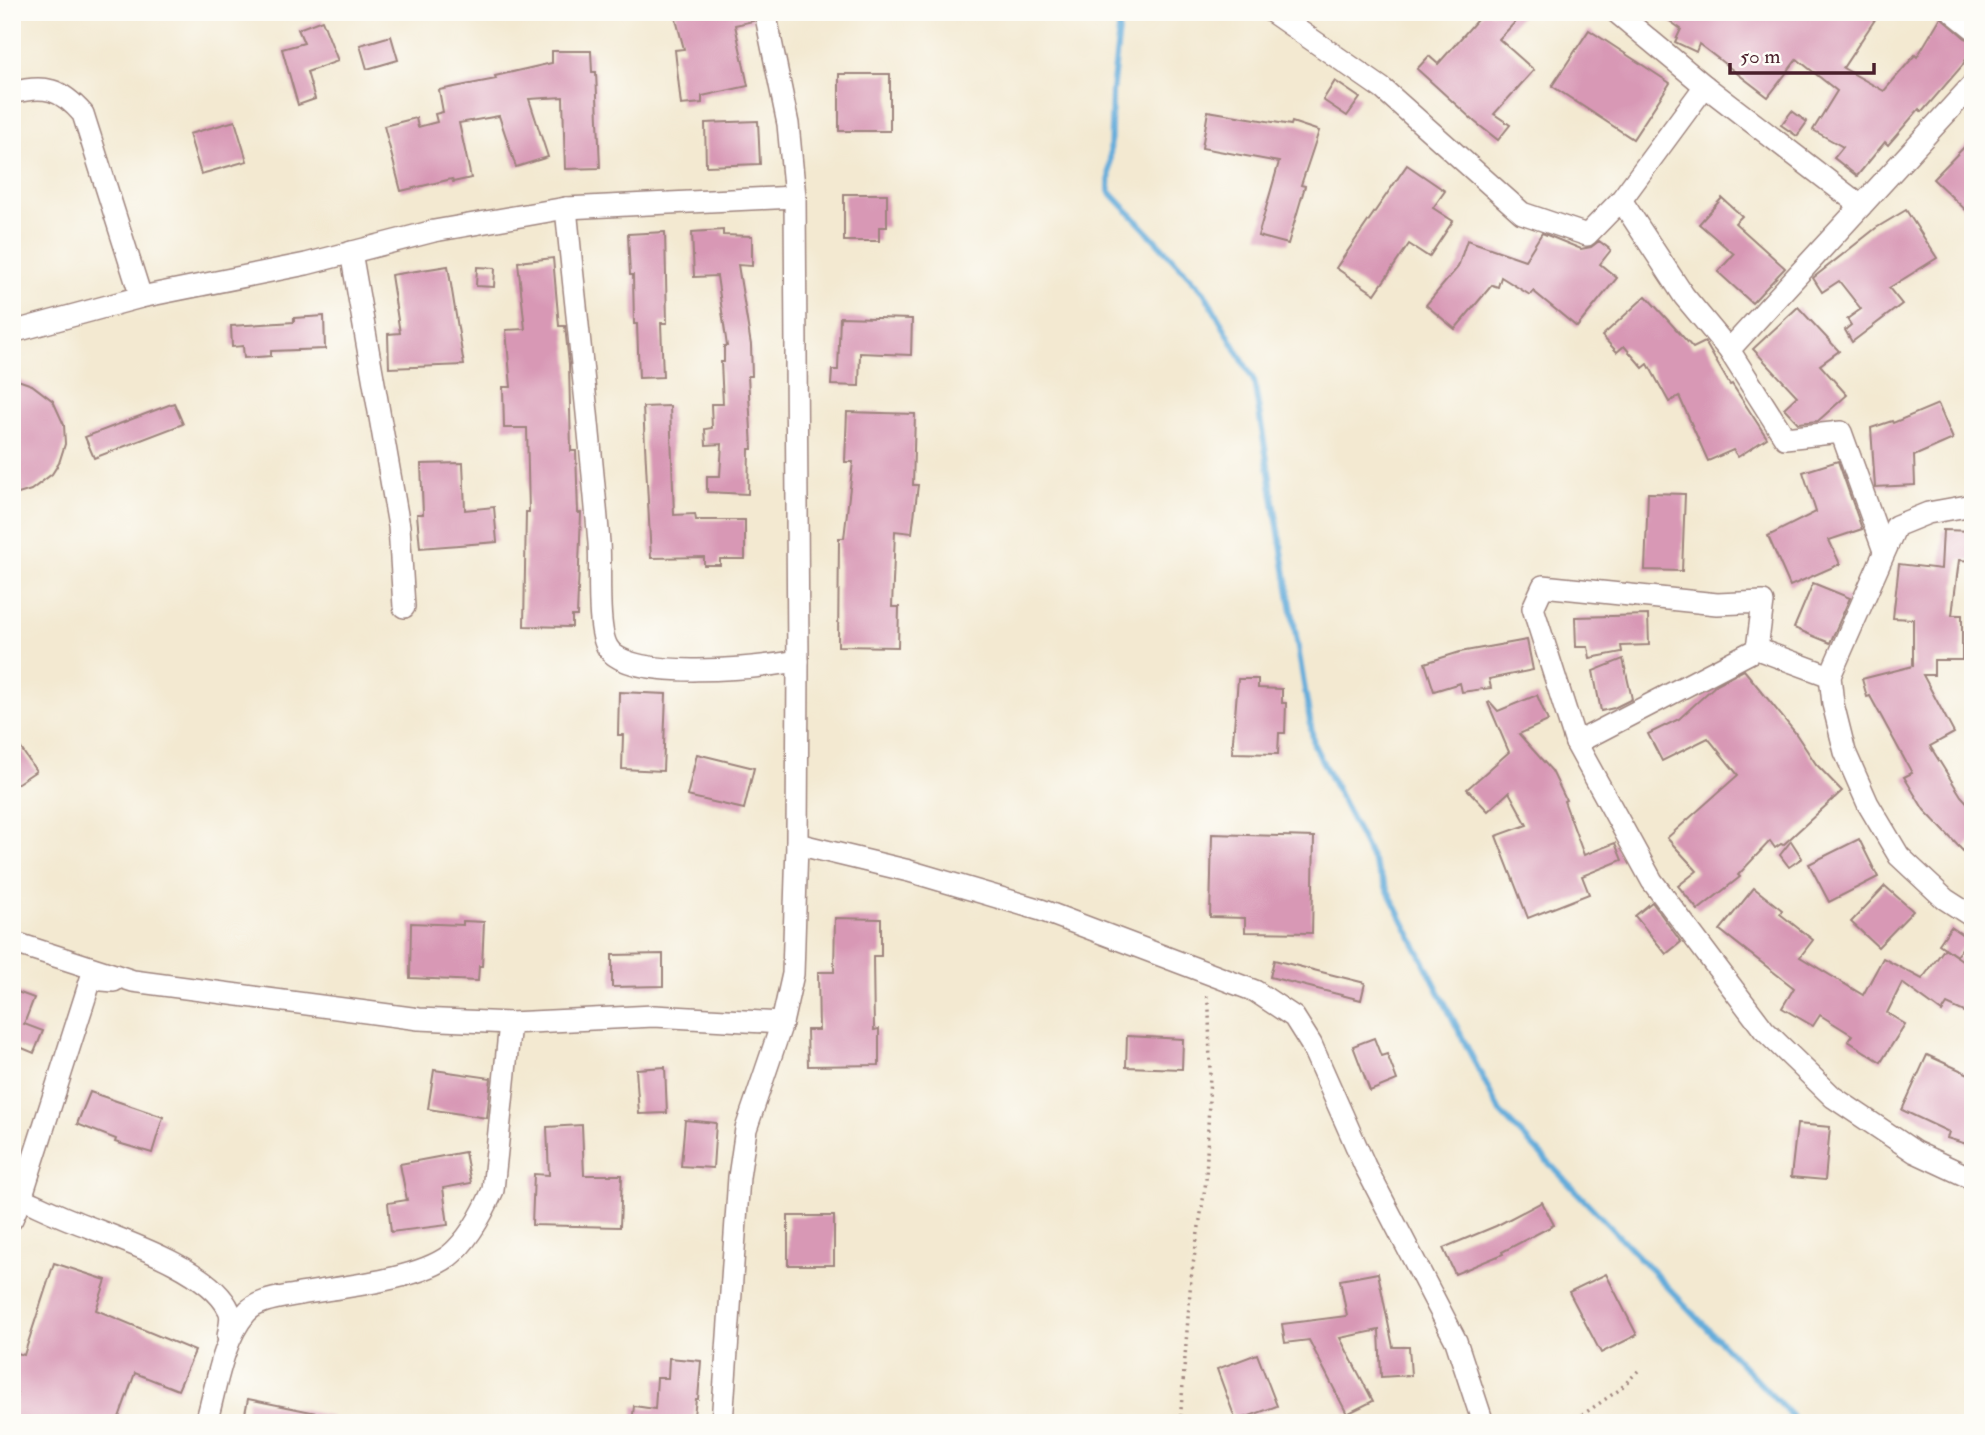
<svg xmlns="http://www.w3.org/2000/svg" width="1985" height="1435" font-family="'IM FELL Double Pica',serif">
<style>
.lines{fill:none;stroke-linecap:round;stroke-linejoin:round}
.stream{stroke:#63acda;stroke-width:6}
.building{fill:#d898b5}
.minor-casing{stroke:#9e847e;stroke-width:24}
.path{stroke:#9e847e;stroke-width:3.5;stroke-dasharray:2 5;stroke-linecap:butt}
.minor{stroke:#fff;stroke-width:21}
</style>
<rect width="100%" height="100%" fill="#fdfcf7"/>
<filter id="ink" filterUnits="userSpaceOnUse"><feTurbulence type="fractalNoise" baseFrequency=".0143" numOctaves="2"/><feDisplacementMap in="SourceGraphic" scale="14" xChannelSelector="R" yChannelSelector="G"/><feConvolveMatrix kernelMatrix="1 2 1 2 8 2 1 2 1" color-interpolation-filters="sRGB"/></filter>
<filter id="wash" filterUnits="userSpaceOnUse"><feTurbulence type="fractalNoise" baseFrequency=".00686" numOctaves="4" result="noise"/><feDisplacementMap in="SourceGraphic" scale="28" xChannelSelector="R" yChannelSelector="G"/><feGaussianBlur stdDeviation="1.57" result="paint"/><feColorMatrix in="noise" values="0 0 0 0 0 0 0 0 0 0 0 0 0 0 0 0 0 1.4 0 .05"/><feComposite in="paint" operator="in"/></filter>
<g filter="url(#wash)">
<rect width="100%" height="100%" fill="#f3e9d1"/>
<g class="lines">
<path class="stream" d="M1121,12l-9,80 -3,99 95,101 50,89 60,364 186,367 298,311"/>
</g>
<g id="blocks">
<g class="building">
<path d="M674,12h78l1,9 -18,4 13,61 -46,10v7l-21,2 -6,-55 9,-1z"/>
<path d="M1484,12h41l-26,27 35,31 -40,44 16,11 -12,15 -23,-18 -58,-53 12,-13 9,8z"/>
<path d="M1657,12h223l-37,56 41,23 31,-36 2,2 24,-40 24,21 8,3v6l-11,19 -40,46 -3,-3 -31,36 -3,-3 -28,34 -23,-18 9,-11 -30,-17 24,-39 -40,-32 -29,38 -69,-53 -3,8 -21,-10 6,-13z"/>
<path d="M322,20l16,41 -31,11 8,27 -17,6 -16,-56 22,-6 -6,-14z"/>
<path d="M1589,30l81,53 -37,56 -81,-53z"/>
<path d="M391,36l7,24 -31,9 -7,-24z"/>
<path d="M552,51h39l1,21h4l4,96 -35,1 -2,-72 -34,2 19,58 -32,10 -17,-51 -40,7 12,55 -18,4 -1,-3 -51,12 -17,-65 32,-8 2,9 19,-5 -2,-8 8,-2 -4,-22 57,-11 -1,-3 57,-13z"/>
<rect x="839" y="74" width="51" height="57"/>
<path d="M1335,81l25,17 -13,18 -24,-16z"/>
<path d="M1208,111l83,14 1,-3 27,9 -18,54 4,1 -17,58 -30,-8 21,-74 -77,-14z"/>
<path d="M1792,111l15,11 -10,14 -16,-11z"/>
<path d="M235,121l12,40 -46,13 -12,-40z"/>
<path d="M758,121l2,43 -54,2 -1,-43z"/>
<path d="M1973,138v79l-40,-38z"/>
<path d="M1407,165l38,26 -12,17 20,13 -24,36 -20,-13 -34,50 -39,-26z"/>
<path d="M844,194h43v33h-8v14h-35z"/>
<path d="M1722,198l20,18 -7,7 50,45 -33,35 -34,-31 16,-18 -35,-30z"/>
<path d="M1906,210l31,48 -48,30 13,16 -50,38 -7,-12 6,-5 -4,-6 14,-10 -22,-28 -17,11 -9,-14 63,-50z"/>
<path d="M723,230v5l29,1v30l-14,-1 13,80 1,31h-4l4,73h-3l-1,45 -41,-2v-16h13l2,-32 -16,1 -1,-16 7,-1 -1,-24h12l-2,-42h3v-16h3l-10,-70 -23,1 -2,-45z"/>
<path d="M665,232l2,91h-6l2,54 -24,1 -2,-54h-3l-1,-49h-3l-2,-41z"/>
<path d="M1542,233l39,16 10,-2 8,-6 12,9 -11,14 17,14 -40,49 -44,-36 -3,4 -29,-18 -3,10 -6,-2 -37,44 -29,-24 32,-38 9,-27 58,20z"/>
<path d="M553,258l6,68h6l4,38 2,87h5l2,62h3l-4,103h-5v11l-48,-1 2,-114h3l-2,-84h-23l-1,-41h8l-5,-57 19,-1 -7,-67z"/>
<path d="M448,266l16,99 -75,3 -1,-34 12,-1 -9,-58z"/>
<path d="M477,267l18,1 -1,19 -18,-1z"/>
<path d="M1646,296l47,52 12,-6 25,43 2,-1 35,54 -29,19 -5,-7 -25,11 -29,-65 -10,6 -21,-38 -5,4 -19,-22 -7,6 -15,-16z"/>
<path d="M1798,307l41,44 -19,14 27,30 -29,26 -20,2 -14,-15 13,-12 -44,-47z"/>
<path d="M324,316l1,33 -54,2v5l-27,2 -1,-12 -11,1 -1,-21 63,-4v-4z"/>
<path d="M840,317l72,2 -1,36 -51,-2 -1,33 -28,-1 1,-15h6z"/>
<path d="M12,378l20,7 21,16 11,24 1,19 -6,19 -7,11 -21,16 -19,6z"/>
<path d="M174,403l9,21 -89,34 -9,-21z"/>
<path d="M1938,404l15,35 -39,17 1,29 -40,2 -4,-59 21,-7 1,2z"/>
<path d="M670,406l4,109 21,-1 1,6h49v39h-25v6h-16v-8l-53,1 -8,-151z"/>
<path d="M847,412l68,2 -2,71h5l-6,48 -17,-2 -3,76h7l-1,40 -60,-1 1,-108h5l9,-76h-8z"/>
<path d="M1838,461l24,68 -33,11 11,24 -50,22 -22,-50 48,-24 -13,-40z"/>
<path d="M463,463l2,47 29,-3 3,35 -77,6 -3,-34h6l-2,-50z"/>
<path d="M1648,493l37,1 -3,77 -37,-1z"/>
<path d="M1943,530l30,1v30l-14,-1 -7,55h10v45h-28v15h-11l31,58 -24,13 31,50 12,13v32l-10,10 -39,-41 -20,-33 8,-4 -42,-77 -3,1 -5,-18 51,-13v-47l-20,-1 6,-54 42,5z"/>
<path d="M1813,583l37,15 -20,45 -36,-15z"/>
<path d="M1648,615l1,30 -28,1 1,6 -32,6 -2,-11h-12l-1,-30z"/>
<path d="M1527,640l6,30 -44,9 2,9 -29,4 -2,-9 -26,8 -9,-28 35,-11z"/>
<path d="M1623,659l9,40 -18,9 -13,3 -8,-40z"/>
<path d="M1744,670l50,61 22,33 26,27 -59,54 -2,-1 -6,4 -5,-7 -32,34 2,2 -42,33 -20,-24 19,-15 -30,-33 71,-63 -30,-37 -46,23 -14,-27 31,-15 38,-35z"/>
<path d="M1238,679h20v9l24,1v14h4l-1,30h-6l-1,21 -46,-1z"/>
<path d="M619,692l47,2 -3,77 -41,-2 1,-34h-5z"/>
<path d="M1537,695l11,26 -29,13 33,37 14,29 -2,1 20,54 31,-12 7,17 -40,16 7,18 -61,24 -32,-82 31,-11 -18,-33 -21,19 -21,-22 42,-37 -21,-49 2,-1 8,9z"/>
<path d="M12,735l24,36 -24,16z"/>
<path d="M697,754l57,14 -10,41 -57,-13z"/>
<path d="M1212,834l102,3 -2,96 -67,-1v-14l-35,-1z"/>
<path d="M1859,839l19,38 -49,25 -20,-38z"/>
<path d="M1791,841l11,17 -13,9 -9,-12z"/>
<path d="M1885,886l28,25 -35,36 -27,-25z"/>
<path d="M1754,888l28,22 -2,4 33,26 -13,17 63,38 20,-37 39,21 23,-31 28,20v48l-26,-12 -5,8 -40,-29 -15,30 18,11 -24,38 -33,-21 4,-6 -32,-20 -7,11 -31,-18 12,-20 -74,-58z"/>
<path d="M1652,902l29,40 -15,12 -31,-38z"/>
<path d="M835,918l46,1v37h-8l1,74 5,-1v36l-71,1 -1,-36h12l-1,-58h16z"/>
<path d="M463,921l21,1 -2,44h-3l-1,15 -68,-3 1,-55 52,2z"/>
<path d="M1951,927l18,12 -13,17 -17,-12z"/>
<path d="M663,954v32l-51,1v-32z"/>
<path d="M1274,960l91,23 -4,17 -91,-23z"/>
<path d="M12,990l22,8 -10,26 19,7 -9,22 -19,-8 -3,5z"/>
<path d="M1127,1036l56,3 -1,30 -56,-2z"/>
<path d="M1374,1038l7,18 6,-2 10,26 -27,11 -17,-45z"/>
<path d="M1927,1055l46,21v70l-26,-8 2,-6 -47,-22z"/>
<path d="M665,1067l2,46 -28,1 -3,-45z"/>
<path d="M434,1070l57,8 -4,40 -59,-9z"/>
<path d="M90,1092l73,25 -11,36 -37,-11 1,-3 -39,-15z"/>
<path d="M685,1120l31,3 -3,45 -32,-2z"/>
<path d="M1797,1124l33,3 -5,53 -34,-3z"/>
<path d="M582,1125l2,50h38l-2,52 -88,-2 2,-51 15,1 -2,-48z"/>
<path d="M465,1152l6,31 -28,5 5,37 -57,7 -3,-29 19,-3 -7,-36z"/>
<path d="M1542,1202l12,23 -52,27 1,2 -48,20 -12,-26 53,-22z"/>
<rect x="788" y="1216" width="46" height="49"/>
<path d="M54,1263l52,17 -10,30 99,41 -17,39 -43,-17 -18,50h-104l4,-30 -5,-1v-21l5,-18 7,2z"/>
<path d="M1378,1273l15,74h16l2,28 -30,2 -2,-47 -39,8 33,63 -26,13 -38,-74 -24,3 -3,-19 65,-8 -7,-36z"/>
<path d="M1606,1274l31,61 -36,18 -32,-61z"/>
<path d="M1257,1354l20,52 -41,15 -19,-52z"/>
<path d="M669,1358l32,3 -3,38h-2l-3,24h-61l2,-17 21,3 2,-31h11z"/>
<path d="M248,1399l83,17 -1,7h-87z"/>
</g>
</g>
</g>
<g filter="url(#ink)">
<use href="#blocks" fill-opacity="0" stroke="#9e847e" stroke-width="2"/>
<g class="lines">
<g class="minor-casing">
<g id="minor">
<path d="M1272,12l111,77 139,124 65,22 34,-35 84,-114"/>
<path d="M1616,12l89,74 156,120"/>
<path d="M1953,12l20,16"/>
<path d="M12,93c33,-9 49,-4 71,21l58,183"/>
<path d="M1621,200l63,96 45,54 56,88 56,-6 43,119"/>
<path d="M566,208c11,112 24,223 33,335 2,24 -3,87 9,105 21,35 154,19 190,13"/>
<path d="M351,252l48,274 5,81"/>
<path d="M12,332l129,-35 165,-33 128,-33 132,-23 229,-11"/>
<path d="M1729,350l244,-266"/>
<path d="M1973,505l-45,8 -32,13 -66,150 3,28 12,48 23,52 31,52 46,43 28,18"/>
<path d="M1757,649l6,-47 -46,2 -174,-18 -10,22 43,135 76,138 112,149 69,67 82,55 58,27"/>
<path d="M1576,743l181,-94 73,27"/>
<path d="M797,844l112,27 132,39 214,81 39,26 17,27 54,122 91,175 27,82"/>
<path d="M12,942l121,39 286,38 91,4 144,-7 128,7"/>
<path d="M21,1198c18,8 36,17 55,24 42,17 134,46 153,88 4,8 0,18 -1,27"/>
<path d="M12,1219l9,-21 70,-219 23,2"/>
<path d="M206,1423c10,-35 16,-82 40,-110 11,-13 33,-15 49,-18 42,-8 120,-14 154,-39 20,-16 34,-43 44,-66l17,-167"/>
<path d="M722,1423l17,-246 7,-48 36,-106 11,-49 4,-130 1,-183 -3,-464 -7,-73 -23,-112"/>
</g>
</g>
<g class="path">
<path d="M1180,1423l11,-145 15,-97 4,-109 -1,-63 -3,-16"/>
<path d="M1570,1423l49,-33 19,-19"/>
</g>
<use href="#minor" class="minor"/>
</g>
</g>
<rect width="1985" height="1435" fill="none" stroke="#fdfcf7" stroke-width="42"/>
<path d="M1730 63v10h144v-10" fill="none" stroke="#4a1f2b" stroke-width="3.5"/>
<text x="1740" y="63" font-size="21" fill="#4a1f2b" stroke="#fdfcf7" stroke-width="5" paint-order="stroke">50 m</text>
</svg>
